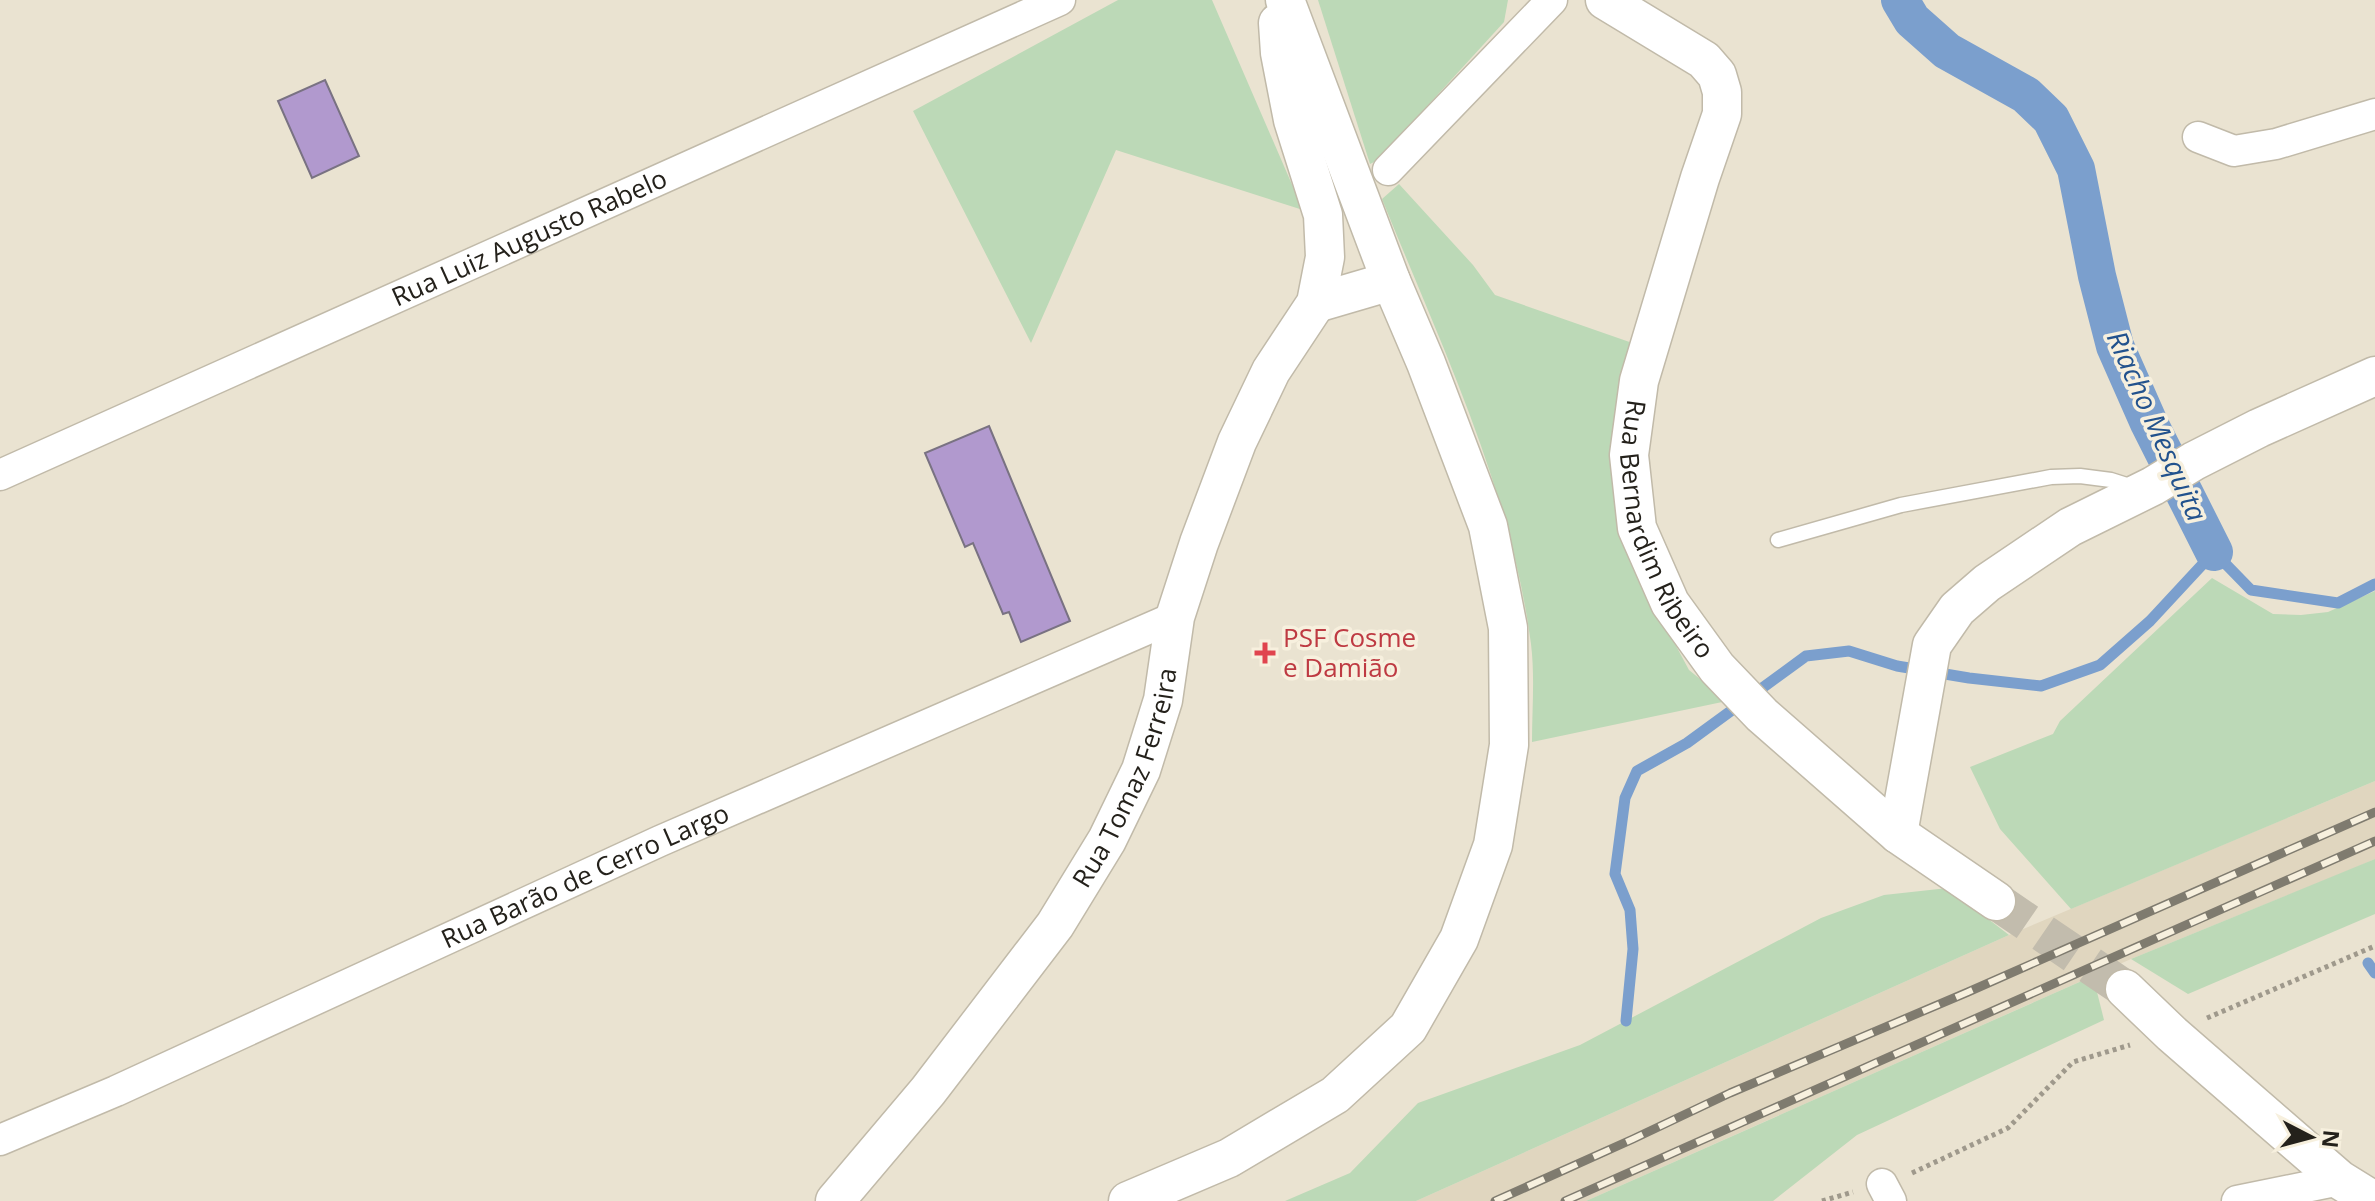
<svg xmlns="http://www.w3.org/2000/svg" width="2375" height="1201" font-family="'Open Sans',sans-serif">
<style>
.built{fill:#e0d6bf}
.green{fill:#bcd9b7}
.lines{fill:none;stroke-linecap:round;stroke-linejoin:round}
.stream{stroke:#7b9fcd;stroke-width:11}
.canal{stroke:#7b9fcd;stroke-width:38}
.building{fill:#b199ce;stroke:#797282;stroke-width:2}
.tertiary-tunnel{stroke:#c2bcad;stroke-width:38;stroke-dasharray:38 19;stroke-linecap:butt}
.service-casing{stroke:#c1baa9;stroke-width:17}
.minor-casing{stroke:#c1baa9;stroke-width:33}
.tertiary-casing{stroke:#c1baa9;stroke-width:41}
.path{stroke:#9f998c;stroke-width:5;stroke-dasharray:4 4;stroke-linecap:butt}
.service{stroke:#fff;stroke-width:14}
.minor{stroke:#fff;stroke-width:30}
.tertiary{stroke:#fff;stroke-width:38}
.rail-casing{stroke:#7f7b6f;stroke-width:9}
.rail{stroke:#f7f0de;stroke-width:6;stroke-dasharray:18;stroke-linecap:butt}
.health-dot{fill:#e0444e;stroke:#f7f0de;stroke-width:3}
.labels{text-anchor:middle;stroke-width:7;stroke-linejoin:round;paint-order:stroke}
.street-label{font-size:26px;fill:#24211b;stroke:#f7f0de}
.health-label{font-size:26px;fill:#be3a42;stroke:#f7f0de;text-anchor:start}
.water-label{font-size:28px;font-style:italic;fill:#22528d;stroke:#f7f0de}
</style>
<rect width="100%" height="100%" fill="#eae3d1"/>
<path class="built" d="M2375,781v78l-18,8 -226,92 -545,242h-170l593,-266z"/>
<g class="green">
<path d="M1118,0h94l91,210 -187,-60 -85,193 -118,-232z"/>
<path d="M1318,0h190l-4,22 -126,138 -8,4z"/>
<path d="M1399,184l74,81 22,30 146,51 13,259 35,65 38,31 -195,41c0,-32 3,-66 -1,-98 -20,-155 -91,-301 -149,-445z"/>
<path d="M2212,578l61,36 28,1 27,-3 47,-21v190l-304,128 -71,-80 -30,-62 83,-33 7,-13z"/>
<path d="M2375,859v55l-187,80 -57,-35z"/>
<path d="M1948,888l61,47 -593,266h-131l65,-28 68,-70 162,-58 241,-127 63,-23z"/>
<path d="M2093,976l11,44 -247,115 -84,66h-187z"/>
</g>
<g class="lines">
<g class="stream">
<path d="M2368,963l7,10"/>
<path d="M1626,1021l7,-72 -3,-39 -15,-36 10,-76 12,-27 50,-28 119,-87 43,-5 48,15 72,12 72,8 59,-21 50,-44 64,-69 37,38 87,13 37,-19"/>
</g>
<path class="canal" d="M1900,0l12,20 35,31 79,44 25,24 25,50 21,107 18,70 34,77 65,129"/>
</g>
<g class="building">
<path d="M325,80l34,76 -47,22 -34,-77z"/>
<path d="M989,426l81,195 -49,21 -12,-30 -6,2 -30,-71 -8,4 -40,-94z"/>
</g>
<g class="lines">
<path class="tertiary-tunnel" d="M1996,901l129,88"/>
<g class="service-casing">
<path id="service" d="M1778,540l123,-35 150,-28 29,-1 31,4 22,7"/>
</g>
<g class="minor-casing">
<g id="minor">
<path d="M2198,137l36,14 42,-7 99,-30"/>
<path d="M1388,170l164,-170"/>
<path id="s1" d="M0,475l1060,-475"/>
<path id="s2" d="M0,1140l116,-49 544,-250 515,-224"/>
<path d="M1882,1184l9,17"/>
<path d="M2237,1201l103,-21"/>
</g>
</g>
<g class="tertiary-casing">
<g id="tertiary">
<path id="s3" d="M1605,0l99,60 13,15 5,17v22l-22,64 -61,203 -10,74 8,73 33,75 47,65 45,47 136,119 98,67"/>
<path d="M1316,303l75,-22"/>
<path d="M1898,834l34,-189 25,-36 30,-26 83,-56 83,-41 41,-25 65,-33 116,-52"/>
<path d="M2125,989l47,45 168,146 34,21"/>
<path id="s4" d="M835,1201l93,-110 127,-166 52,-85 34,-70 22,-70 12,-83 24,-74 38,-101 34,-71 45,-68 9,-46 -2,-42 -30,-95 -13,-67 -2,-30"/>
<path d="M1128,1201l101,-43 106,-63 73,-67 51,-89 34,-94 16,-100 -1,-117 -20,-102 -62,-163 -35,-82 -106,-281"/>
</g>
</g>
<g class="path">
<path d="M2207,1018l168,-72"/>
<path d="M1912,1173l96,-45 65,-66 57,-17"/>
<path d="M1822,1201l31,-9"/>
</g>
<use href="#service" class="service"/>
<use href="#minor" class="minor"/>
<use href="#tertiary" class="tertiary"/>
<g class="rail-casing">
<g id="rail">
<path d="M1495,1201l138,-62 97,-46 238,-101 407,-180"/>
<path d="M1565,1201l810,-360"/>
</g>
</g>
<use href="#rail" class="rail"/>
</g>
<path class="health-dot" d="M1261 641h8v8h8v8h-8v8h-8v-8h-8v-8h8z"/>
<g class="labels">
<g class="street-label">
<text dy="9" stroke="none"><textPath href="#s1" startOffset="580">Rua Luiz Augusto Rabelo</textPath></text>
<text dy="9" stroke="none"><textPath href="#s3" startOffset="612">Rua Bernardim Ribeiro</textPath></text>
<text dy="9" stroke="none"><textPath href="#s4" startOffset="518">Rua Tomaz Ferreira</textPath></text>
<text dy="9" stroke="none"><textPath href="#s2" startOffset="642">Rua Barão de Cerro Largo</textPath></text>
</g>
<g class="health-label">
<text x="1283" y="647">PSF Cosme<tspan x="1283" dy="30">e Damião</tspan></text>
</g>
<g class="water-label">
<text transform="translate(2157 426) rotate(66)" y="10">Riacho Mesquita</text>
</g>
</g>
<g transform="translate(2311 1137) rotate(96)" stroke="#f7f0de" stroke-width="6" paint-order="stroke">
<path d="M0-6L14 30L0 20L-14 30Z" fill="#24211b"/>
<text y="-12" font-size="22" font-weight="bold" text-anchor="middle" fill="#24211b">N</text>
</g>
</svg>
